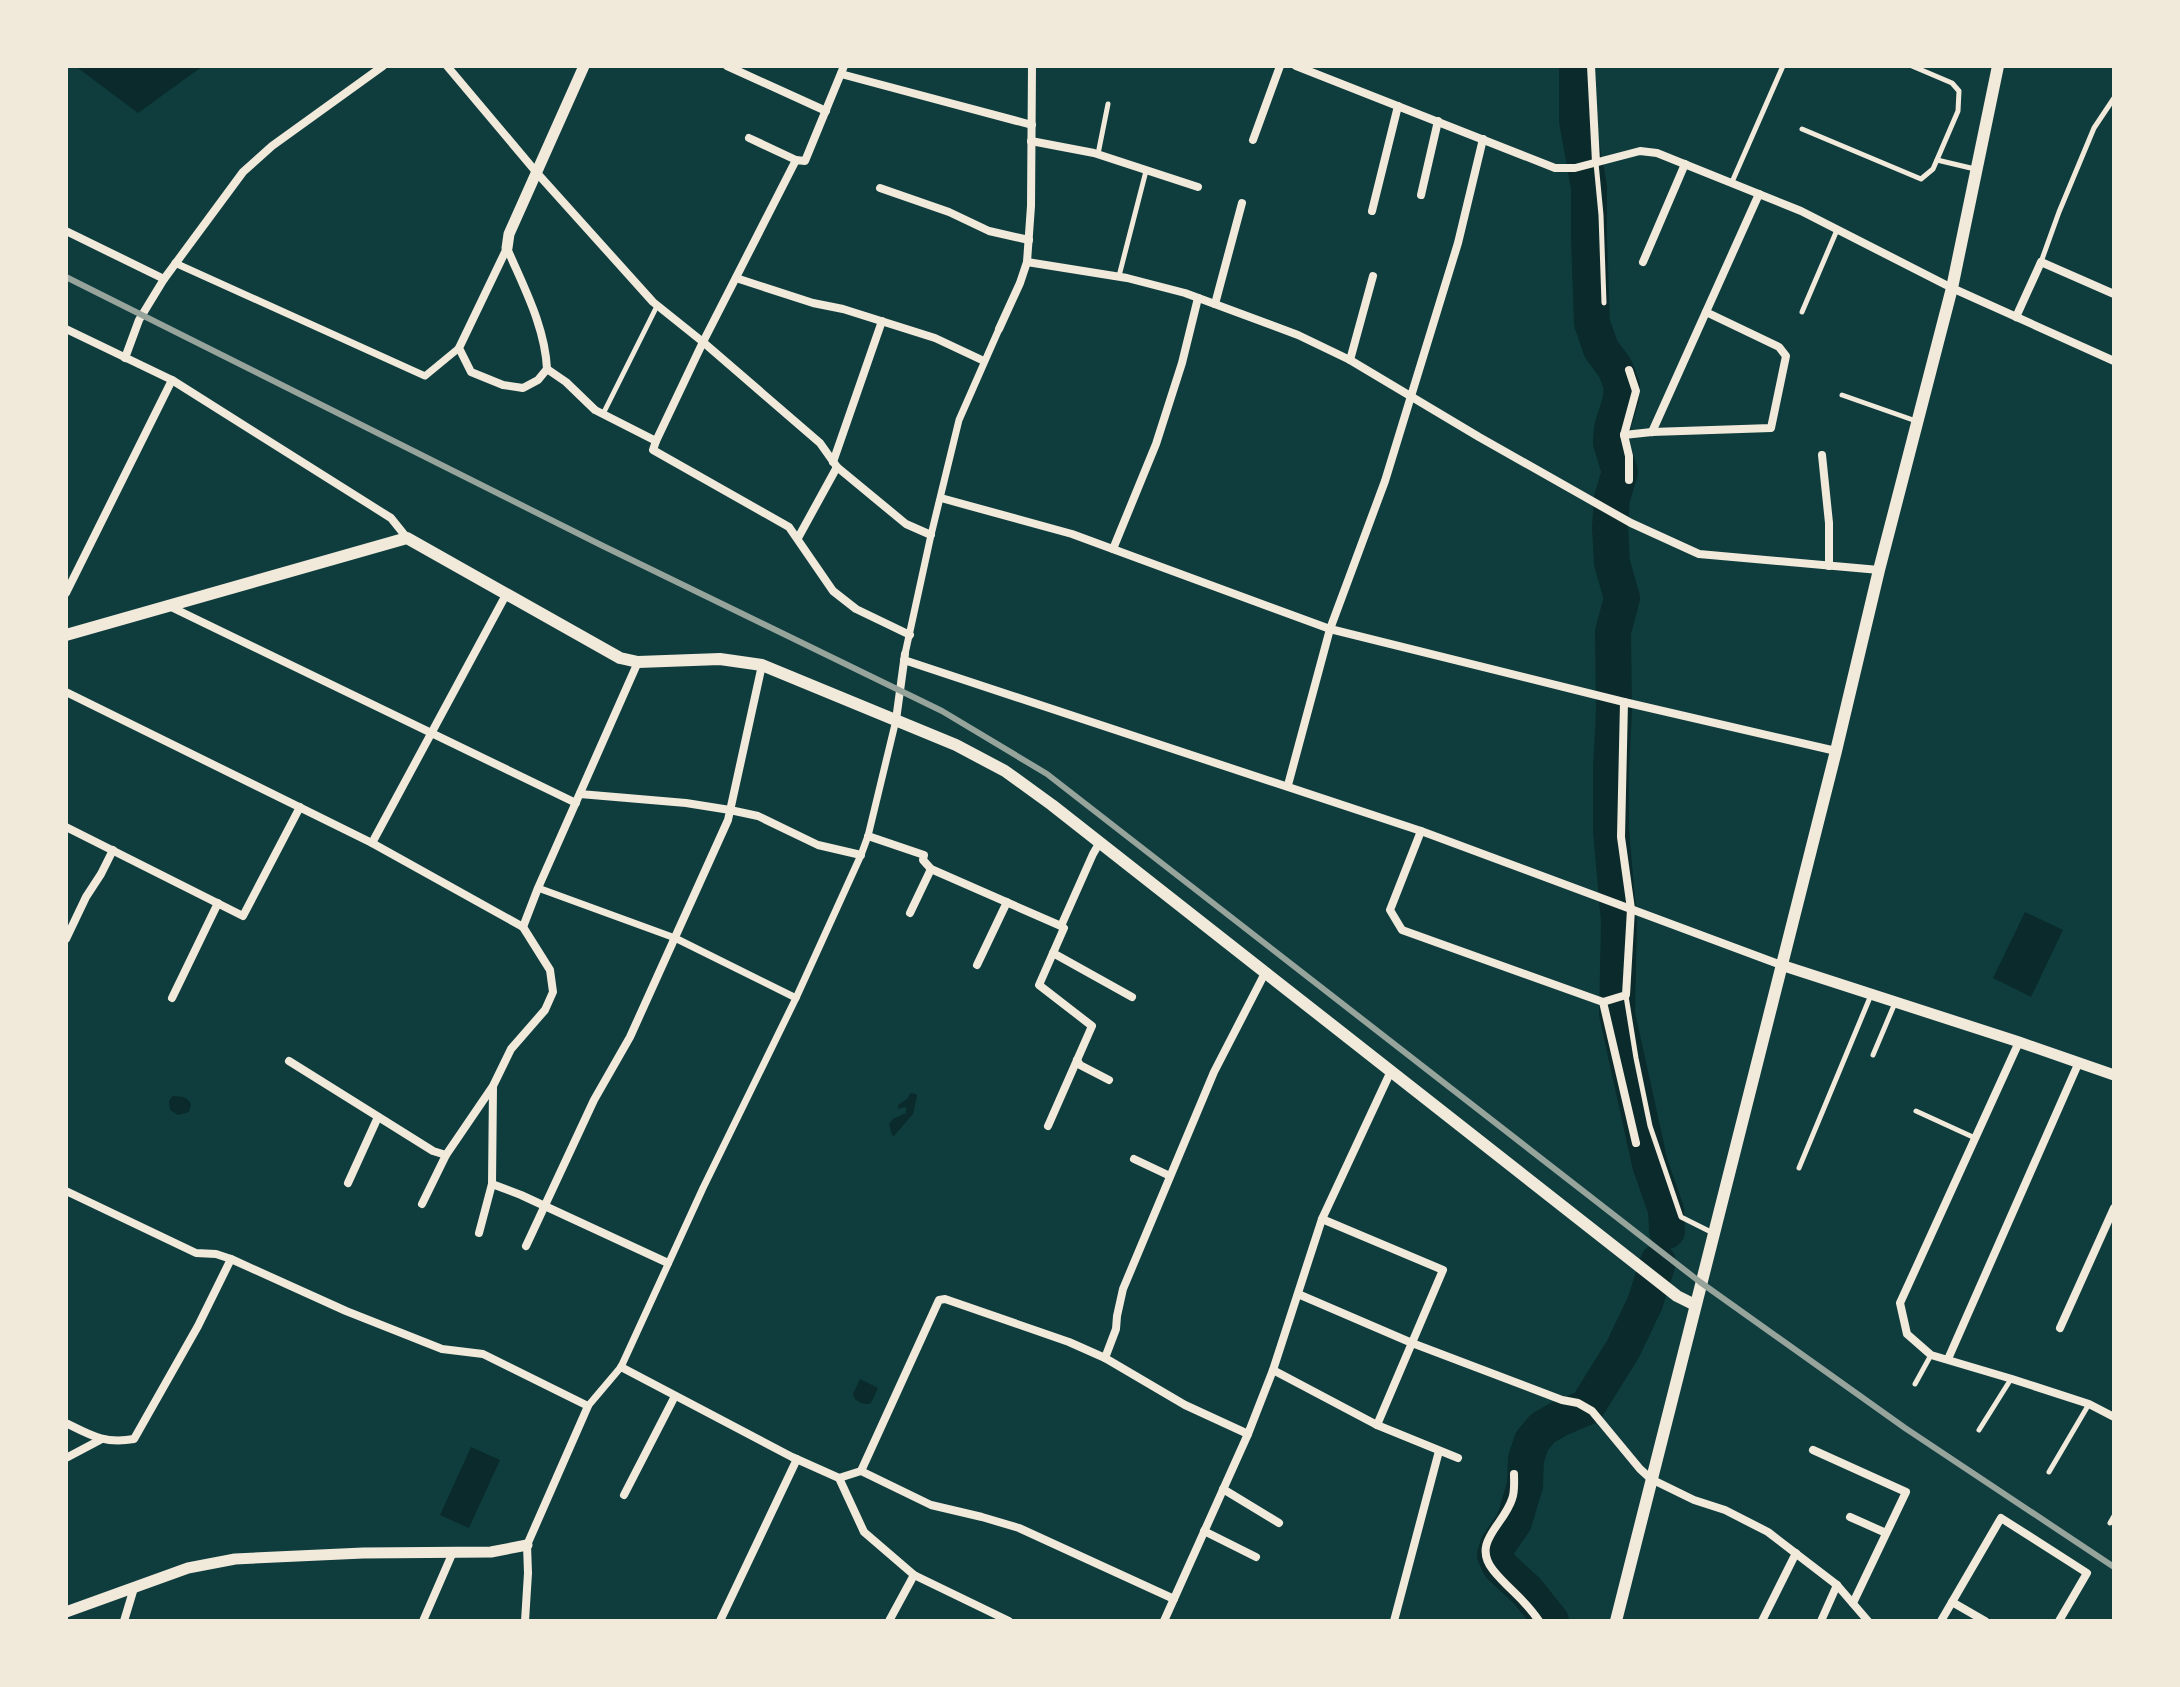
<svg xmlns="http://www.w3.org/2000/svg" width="2180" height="1687" font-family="Literata,serif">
	<rect width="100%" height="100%" fill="#0f3d3e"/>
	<g fill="#0a2a2b">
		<polygon points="75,66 203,66 138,113"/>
		<polygon points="2025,912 2063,930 2031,997 1993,978"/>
		<polygon points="910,1093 916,1094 917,1096 913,1114 894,1136 892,1135 889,1124 893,1119 906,1113 906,1107 898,1109 898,1105 908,1098"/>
		<path d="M173 1096C182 1097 187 1096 191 1104L189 1112 178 1115 170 1110 169 1101Z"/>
		<path d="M860 1379 878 1388 871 1403C865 1406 858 1402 854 1398L853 1394Z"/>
		<polygon points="471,1447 500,1460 469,1528 440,1515"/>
	</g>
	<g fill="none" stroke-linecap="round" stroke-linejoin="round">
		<g stroke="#0a2a2b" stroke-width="36">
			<polyline points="1577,66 1577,121 1589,187 1589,238 1592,323 1601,349 1615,368 1622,386 1621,399 1612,428 1611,443 1620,472 1612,498 1610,527 1612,563 1622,598 1613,632 1614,711 1611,769 1611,830 1619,922 1617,1014 1650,1164 1666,1210 1667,1231"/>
			<polyline points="1551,1621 1527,1591 1500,1566 1495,1555 1498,1545 1514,1522 1525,1485 1526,1459 1532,1441 1543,1428 1559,1419 1587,1407 1623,1349 1645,1303 1658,1262"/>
		</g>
		<g stroke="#f1e9da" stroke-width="5">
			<polyline points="1802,129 1921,179 1933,169 1958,111 1959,91 1952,83 1912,66"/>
			<polyline points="1098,154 1108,104"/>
			<polyline points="1937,160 1975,169"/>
			<polyline points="1596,163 1601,215 1604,303"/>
			<polyline points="1732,182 1783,66"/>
			<polyline points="2041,262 2059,212 2094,128 2114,98"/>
			<polyline points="1119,276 1146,171"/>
			<polyline points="1802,312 1837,230"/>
			<polyline points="1842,395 1916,421"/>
			<polyline points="603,414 657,306"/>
			<polyline points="1626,996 1636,1058 1650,1126 1681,1217 1713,1233"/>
			<polyline points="1873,1055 1895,1003"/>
			<polyline points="1916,1111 1975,1138"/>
			<polyline points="1799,1168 1871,995"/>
			<polyline points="1915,1384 1931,1355"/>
			<polyline points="1979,1430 2011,1379"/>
			<polyline points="2049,1472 2089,1404"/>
			<polyline points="2110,1523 2114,1516"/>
		</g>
		<g stroke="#f1e9da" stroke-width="7">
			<polyline points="175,263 425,376 459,348"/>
			<polyline points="905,654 931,535 959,420 999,329"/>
			<polyline points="538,888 675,938 796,998"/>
			<polyline points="588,1406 621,1367 703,1188 796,998 861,855 868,836 896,720"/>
		</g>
		<g stroke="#f1e9da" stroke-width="8">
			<polyline points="447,66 537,173 653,302 703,342 820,443 837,467 906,524 931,535"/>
			<polyline points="727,66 826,111"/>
			<polyline points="1296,66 1555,168 1575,168 1640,151 1657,153 1801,211 1952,288 2114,361"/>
			<polyline points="1591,66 1596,162"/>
			<polyline points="841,74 1032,125"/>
			<polyline points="749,138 796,160"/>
			<polyline points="1253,140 1280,66"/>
			<polyline points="1031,141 1094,153 1198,187"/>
			<polyline points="880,188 949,212 989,231 1029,240"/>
			<polyline points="1421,195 1438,121"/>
			<polyline points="1372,211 1398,106"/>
			<polyline points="66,231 164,279"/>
			<path d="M507 248C523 286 545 326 547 369L538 380 523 388 503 385 471 372 459 348Z"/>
			<polyline points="1027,262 1127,278 1185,293 1298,335 1350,360 1479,437 1631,523 1699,554 1879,570"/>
			<polyline points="1643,262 1685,164"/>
			<polyline points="736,278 813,303 843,309 935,338 984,361"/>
			<polyline points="1215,304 1242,203"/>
			<polyline points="2016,317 2041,262 2114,294"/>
			<polyline points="66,329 172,380 391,518 407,538"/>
			<polyline points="999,329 1020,283 1027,262 1031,206 1032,66"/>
			<polyline points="125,358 139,320 164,279 243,172 272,146 383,66"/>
			<polyline points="1350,360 1373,276"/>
			<polyline points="547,369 566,382 595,410 656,441 653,450 789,527 833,591 856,609 910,635"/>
			<polyline points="1629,370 1636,391 1624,435 1629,456 1629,480"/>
			<polyline points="1652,432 1759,194"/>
			<polyline points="1624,435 1652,432 1771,428 1786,356 1779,347 1706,312"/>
			<polyline points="656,441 703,342 796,160 805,161 844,66"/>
			<polyline points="1822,455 1829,523 1829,566"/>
			<polyline points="833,462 882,321"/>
			<polyline points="941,498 1072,534 1330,629 1624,702 1836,751"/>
			<polyline points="798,538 837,467"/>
			<polyline points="1113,549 1156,444 1182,363 1198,298"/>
			<polyline points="66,593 172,380"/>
			<polyline points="169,606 576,803"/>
			<polyline points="904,660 1421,831 1781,965"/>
			<polyline points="66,692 372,843 523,927 550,970 553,992 545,1010 511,1049 493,1086 446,1155 422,1204"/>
			<polyline points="896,720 905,654"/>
			<polyline points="1288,785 1330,629 1385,481 1458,243 1483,139"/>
			<polyline points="580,794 686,803 730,810 758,816 818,845 861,855"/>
			<polyline points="66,827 243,916 300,807"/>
			<polyline points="1421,831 1390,910 1402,930 1603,1002 1636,1143"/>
			<polyline points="868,836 924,855 923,860 931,869 1061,926 1093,854 1100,842"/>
			<polyline points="372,843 507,593"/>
			<polyline points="910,913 931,869"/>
			<polyline points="523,927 538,888 638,662"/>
			<polyline points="66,939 86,897 101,874 113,850"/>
			<polyline points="1053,953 1132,997"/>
			<polyline points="977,965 1007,902"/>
			<polyline points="172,998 218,903"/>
			<polyline points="1603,1002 1626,995 1631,909 1621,837 1624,702"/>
			<polyline points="2019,1042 1900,1303 1907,1334 1931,1355 2012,1379 2089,1404 2114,1417"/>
			<polyline points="1077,1060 1080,1065 1109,1080"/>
			<polyline points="289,1061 433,1151 446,1155"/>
			<polyline points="1048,1126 1092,1026 1039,985 1064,928 1061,926"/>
			<polyline points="1134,1159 1170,1176"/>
			<polyline points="348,1183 378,1117"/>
			<polyline points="492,1184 521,1195 668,1263"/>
			<polyline points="66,1191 196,1253 216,1254 231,1259 346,1311 442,1349 483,1354 588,1406 527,1545 528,1573 525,1621"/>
			<polyline points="1322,1219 1443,1270 1377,1425"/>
			<polyline points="479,1233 492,1184 493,1087"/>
			<polyline points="526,1246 594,1100 630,1037 728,820 762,665"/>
			<polyline points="1298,1294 1412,1343 1562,1400 1578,1403 1592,1411 1640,1469 1651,1479 1694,1500 1725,1510 1768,1532 1837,1585 1868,1621"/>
			<polyline points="2060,1328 2114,1208"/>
			<polyline points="1105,1358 1185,1405 1248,1434"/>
			<polyline points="1948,1359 2079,1062"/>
			<polyline points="621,1367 792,1457 839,1478 864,1532 914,1575 1009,1621"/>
			<polyline points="1273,1370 1377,1425 1458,1458"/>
			<path d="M66 1423C92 1436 105 1444 134 1439L198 1326 231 1259"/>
			<polyline points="1813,1450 1906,1492 1853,1603"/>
			<polyline points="66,1458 100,1440"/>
			<polyline points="861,1471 931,1505 982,1517 1019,1528 1174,1599"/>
			<path d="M1514 1474C1514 1482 1515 1492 1512 1499 1504 1525 1471 1542 1493 1570 1508 1589 1525 1599 1539 1621"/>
			<polyline points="839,1478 861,1471 939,1300 945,1299 1069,1342 1105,1358 1116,1329 1117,1316 1123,1289 1214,1072 1265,973"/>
			<polyline points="1223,1489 1279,1523"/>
			<polyline points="624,1495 675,1396"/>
			<polyline points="1850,1517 1886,1533"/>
			<polyline points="1204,1531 1256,1557"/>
			<polyline points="1952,1602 1985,1621"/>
			<polyline points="124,1621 134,1588"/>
			<polyline points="423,1621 453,1552"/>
			<polyline points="720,1621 797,1459"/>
			<polyline points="889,1621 914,1575"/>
			<polyline points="1164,1621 1248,1434 1273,1370 1322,1219 1391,1071"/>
			<polyline points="1394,1621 1439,1451"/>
			<polyline points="1762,1621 1796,1553"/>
			<polyline points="1821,1621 1837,1585"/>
			<polyline points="1941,1621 2001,1518 2087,1573 2059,1621"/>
		</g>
		<g stroke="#f1e9da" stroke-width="11">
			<polyline points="507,248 509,234 584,66"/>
			<polyline points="1781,965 2019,1042 2114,1075"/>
			<polyline points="66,1612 188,1568 235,1559 363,1553 491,1552 527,1545"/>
		</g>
		<g stroke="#f1e9da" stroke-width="12">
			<polyline points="66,635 407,538 620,658 638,662 720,659 762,665 956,745 1005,771 1052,805 1677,1296 1695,1305"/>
			<polyline points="1616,1621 1836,751 1879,570 1952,288 1998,66"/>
		</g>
		<polyline stroke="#97a49c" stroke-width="6" points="66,277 603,546 942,711 1047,774 1700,1282 1905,1428 2114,1567"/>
	</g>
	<rect width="2180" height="1687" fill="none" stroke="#f1e9da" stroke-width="136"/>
</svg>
